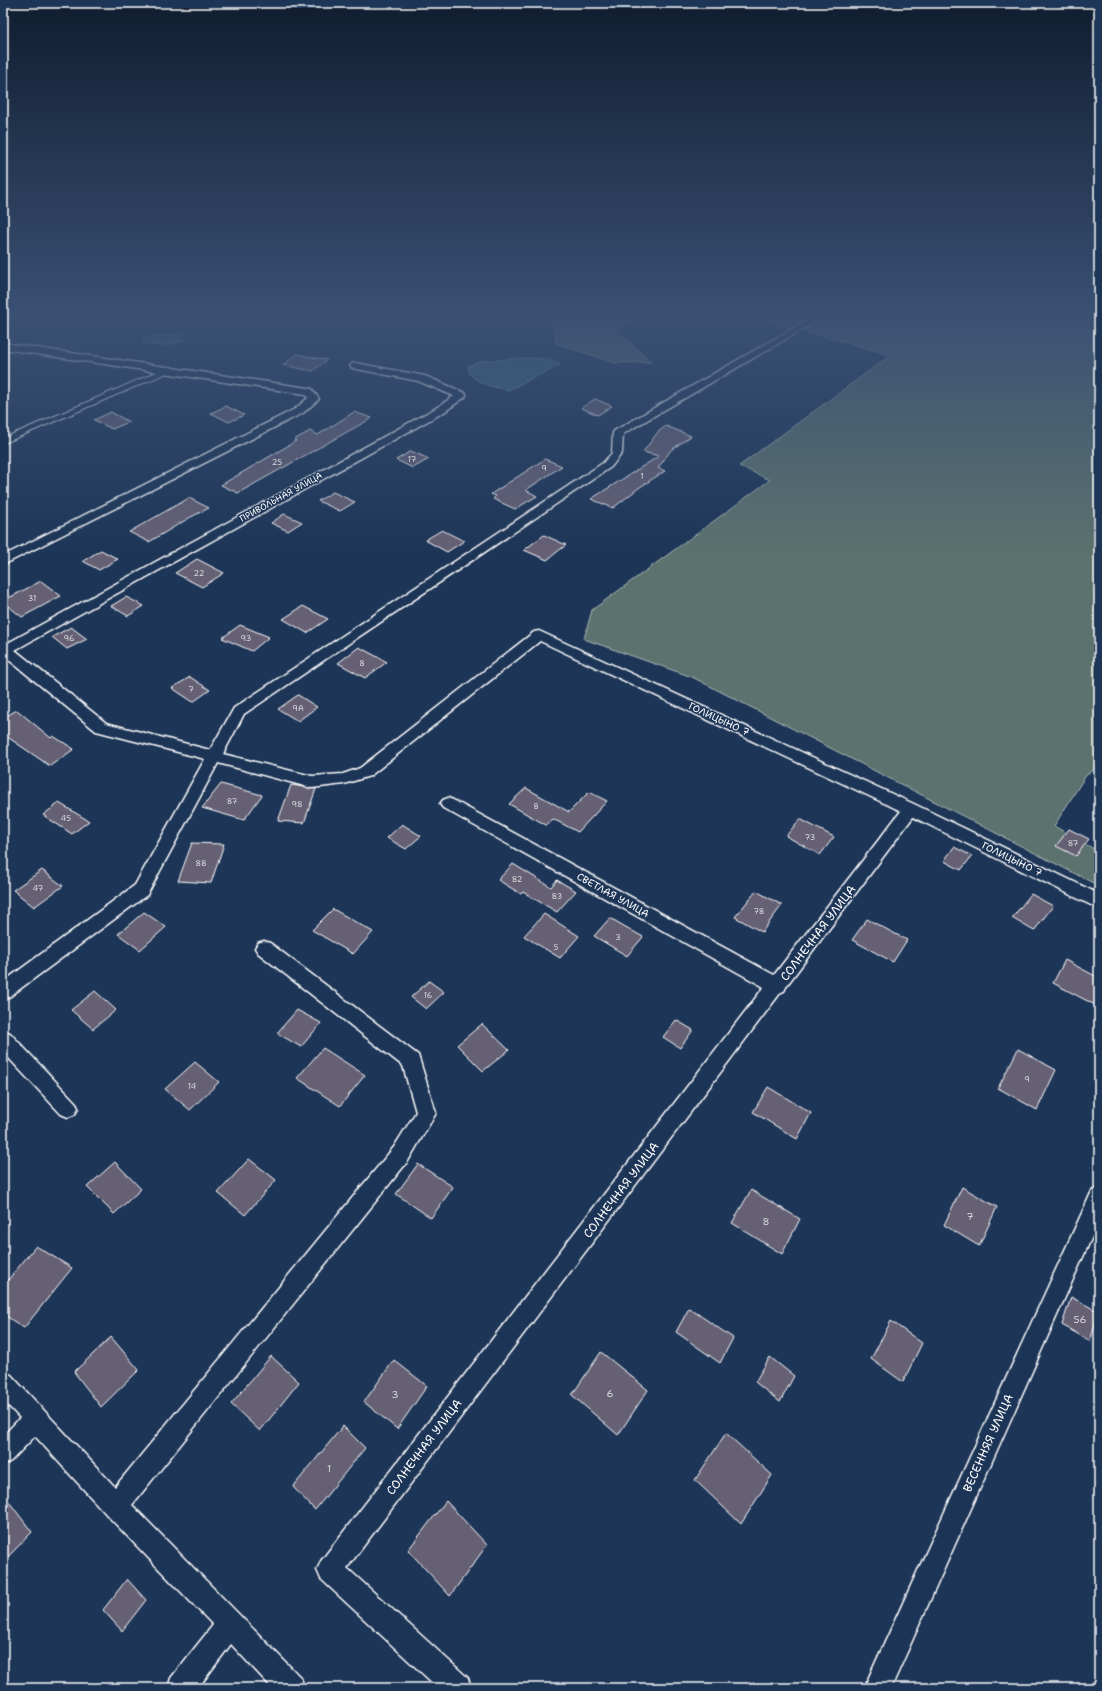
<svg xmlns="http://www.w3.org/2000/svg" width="1102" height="1691" font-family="'Shantell Sans',sans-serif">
	<rect width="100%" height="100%" fill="#1d3557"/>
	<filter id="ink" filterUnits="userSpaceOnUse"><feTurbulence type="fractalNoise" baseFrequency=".025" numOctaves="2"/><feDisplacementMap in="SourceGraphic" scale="8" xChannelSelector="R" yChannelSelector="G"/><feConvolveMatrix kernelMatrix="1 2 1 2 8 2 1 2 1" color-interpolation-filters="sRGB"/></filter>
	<g filter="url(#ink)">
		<g fill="#5b726e" stroke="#adb8b6">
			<polygon points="553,318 634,318 615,329 651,362 615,363 556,343"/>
			<polygon points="758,318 1099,318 1099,766 1086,775 1054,826 1099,852 1099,886 692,677 584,639 592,610 770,480 739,466 891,355"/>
		</g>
		<g fill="#3d6982" stroke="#8ba5b4">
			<path d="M181 335 185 339C175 346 155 347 143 343L144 339 155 336Z"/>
			<path d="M522 358 549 359 561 363 558 366 508 390C495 387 468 383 468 366L482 361Z"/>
		</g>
		<g fill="#666175" stroke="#fff">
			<polygon points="297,354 327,360 313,371 283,365"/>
			<polygon points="595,399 612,406 598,415 581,408"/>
			<polygon points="226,406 244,415 229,422 211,413"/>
			<polygon points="111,412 129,422 112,429 94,420"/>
			<polygon points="354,412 372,418 238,493 221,485 296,441 294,440 310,431 318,435"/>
			<polygon points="666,426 691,436 671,450 658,468 665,471 640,487 613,508 591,499 659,456 643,452 658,432"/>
			<polygon points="411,451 429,459 413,468 396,460"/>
			<polygon points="545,459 562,466 526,490 537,496 515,509 493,499 496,496 491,494"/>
			<polygon points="333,492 355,502 340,511 318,501"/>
			<polygon points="189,498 209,508 189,518 149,542 129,532"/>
			<polygon points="284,514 302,522 288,531 271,523"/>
			<polygon points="442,530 464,541 447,552 425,540"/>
			<polygon points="544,535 566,545 547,560 524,550"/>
			<polygon points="101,550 118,559 99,570 83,561"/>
			<polygon points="197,559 224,573 202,587 175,573"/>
			<polygon points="41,581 61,596 22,617 3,602 3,601"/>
			<polygon points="126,597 144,606 128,616 111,606"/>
			<polygon points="303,606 328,619 307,633 283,619"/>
			<polygon points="240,625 269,637 252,651 222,638"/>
			<polygon points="71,627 87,639 67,649 52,637"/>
			<polygon points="359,647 387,662 365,678 338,663"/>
			<polygon points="190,677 210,690 193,702 172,688"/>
			<polygon points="298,695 317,707 298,721 278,709"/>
			<polygon points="17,710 51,738 53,736 74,749 50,766 3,734 3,718"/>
			<polygon points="221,784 262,795 244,820 202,808"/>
			<polygon points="291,785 316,789 304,823 278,821"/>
			<polygon points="526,788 569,812 589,792 607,801 578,832 553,819 546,825 509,804"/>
			<polygon points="59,803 89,821 72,834 43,815"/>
			<polygon points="800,819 834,837 820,855 786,836"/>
			<polygon points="402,824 421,836 406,849 387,838"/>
			<polygon points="1069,829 1089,839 1076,856 1056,846"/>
			<polygon points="192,843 224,844 211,883 178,881"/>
			<polygon points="954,847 972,856 961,870 944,861"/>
			<polygon points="513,864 551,887 557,880 576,891 557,912 523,892 521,894 498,880"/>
			<polygon points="42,870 63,886 34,907 13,890"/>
			<polygon points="756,891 782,905 762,932 735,917"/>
			<polygon points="1031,894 1053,906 1034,931 1012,918"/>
			<polygon points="333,909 373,932 353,954 312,930"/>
			<polygon points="144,912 166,927 140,950 118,934"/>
			<polygon points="544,914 579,936 560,958 524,936"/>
			<polygon points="610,918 643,937 627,956 594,936"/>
			<polygon points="867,919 907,940 893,962 852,940"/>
			<polygon points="1065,960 1099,978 1099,1007 1053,983"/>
			<polygon points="429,981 444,992 426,1009 411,997"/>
			<polygon points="95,991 116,1010 93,1029 71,1010"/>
			<polygon points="297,1010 321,1023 301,1047 277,1033"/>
			<polygon points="676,1020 693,1030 680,1048 663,1037"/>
			<polygon points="482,1024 509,1050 483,1071 457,1045"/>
			<polygon points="323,1048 365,1075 340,1106 297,1078"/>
			<polygon points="1018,1049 1056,1070 1037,1110 998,1088"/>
			<polygon points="195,1062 219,1082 190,1110 165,1089"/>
			<polygon points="768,1087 811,1113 797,1139 753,1112"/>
			<polygon points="249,1159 276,1180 245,1215 218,1193"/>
			<polygon points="115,1162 141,1189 114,1214 87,1187"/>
			<polygon points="418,1164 453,1187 431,1218 396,1194"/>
			<polygon points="962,1187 997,1207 979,1246 944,1225"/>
			<polygon points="751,1190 800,1219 782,1254 732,1223"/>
			<polygon points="36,1246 72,1268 24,1328 3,1314 3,1286"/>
			<polygon points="1071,1297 1099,1312 1090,1341 1062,1325"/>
			<polygon points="689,1308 733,1338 720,1363 676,1332"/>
			<polygon points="891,1321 922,1343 903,1382 871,1359"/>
			<polygon points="111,1337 139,1370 101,1407 74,1372"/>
			<polygon points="601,1352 648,1390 618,1435 572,1395"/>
			<polygon points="271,1356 299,1382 260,1431 231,1404"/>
			<polygon points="770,1357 794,1376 780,1402 755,1382"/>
			<polygon points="394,1360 427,1386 397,1429 364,1402"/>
			<polygon points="343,1426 365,1448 315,1510 293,1487"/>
			<polygon points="726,1433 772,1475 741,1524 695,1480"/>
			<polygon points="3,1494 32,1532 3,1562"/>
			<polygon points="446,1501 487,1545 450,1596 408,1550"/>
			<polygon points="127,1579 146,1600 122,1631 103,1610"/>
		</g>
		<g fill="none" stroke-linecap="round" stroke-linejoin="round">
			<g stroke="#fff" stroke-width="7">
				<polyline id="service" points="3,441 170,369"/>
			</g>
			<g stroke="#fff" stroke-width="3">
				<g id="minor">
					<polygon points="811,318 822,318 623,434 622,453 611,467 244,714 223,754 312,776 343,774 360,768 534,632 539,631 916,805 1099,894 1099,909 913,817 787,985 784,991 781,992 347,1568 468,1678 471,1688 438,1688 321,1579 317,1570 321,1561 764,987 443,808 440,804 443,800 448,798 453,800 774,975 901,811 540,641 370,776 344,784 312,788 218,763 147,895 9,997 3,1000 3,982 135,885 205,759 96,731 3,655 3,643 6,644 436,408 454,396 418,381 352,368 350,366 352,364 355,363 425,376 465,393 466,395 465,397 444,412 15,650 106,723 210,750 234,708 603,463 612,453 613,433 614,431"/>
					<polygon points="3,343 308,388 312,389 319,399 303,413 3,565 3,556 295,409 308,398 305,394 3,349"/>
					<polygon points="264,941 270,943 418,1055 436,1113 408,1161 132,1505 301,1678 304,1688 272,1688 231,1644 198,1688 168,1688 171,1678 213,1625 107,1515 35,1436 11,1461 3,1465 3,1436 20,1418 3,1400 3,1371 11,1375 115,1487 394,1147 416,1112 403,1066 258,953 255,948 258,943"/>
					<polygon points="3,1031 10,1033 75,1102 78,1108 75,1114 68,1117 61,1114 3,1052"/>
					<polygon points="1099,1188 1099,1221 891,1688 864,1688 1092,1191"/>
				</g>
			</g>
			<use href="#service" stroke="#1d3557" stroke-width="5"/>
			<use href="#minor" fill="#1d3557" fill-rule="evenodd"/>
		</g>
	</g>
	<linearGradient id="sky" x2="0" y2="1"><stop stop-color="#101d30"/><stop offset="0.57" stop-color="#3a5174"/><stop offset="1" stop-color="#3a5174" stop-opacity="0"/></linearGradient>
	<rect width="1102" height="555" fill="url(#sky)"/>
	<g text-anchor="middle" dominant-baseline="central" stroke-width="3" stroke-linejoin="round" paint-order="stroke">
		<g font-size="8" fill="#d9d8dc">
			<text x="412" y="459">17</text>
			<text x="277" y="462">25</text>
			<text x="544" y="468">9</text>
			<text x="642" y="476">1</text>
			<text x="199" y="573">22</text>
			<text x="32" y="598">31</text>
			<text x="69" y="638">96</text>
			<text x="246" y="638">93</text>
			<text x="362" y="663">8</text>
			<text x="191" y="689">7</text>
			<text x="298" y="708">9А</text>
			<text x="232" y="801">87</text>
			<text x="297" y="804">98</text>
			<text x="536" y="806">8</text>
			<text x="66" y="818">45</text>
			<text x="810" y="837">73</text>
			<text x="1073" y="843">87</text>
			<text x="201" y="863">88</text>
			<text x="517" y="879">82</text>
			<text x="38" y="888">47</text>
			<text x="557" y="896">83</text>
			<text x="759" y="911">78</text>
			<text x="618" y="937">3</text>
			<text x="556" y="947">5</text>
			<text x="428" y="995">16</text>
			<text x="1027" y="1079">9</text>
			<text x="192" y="1086">14</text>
		</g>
		<g font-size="9" fill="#fff" stroke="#1d3557">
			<text transform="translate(281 497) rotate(-29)">ПРИВОЛЬНАЯ УЛИЦА</text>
		</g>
		<g font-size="10" fill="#fff" stroke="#1d3557">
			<text transform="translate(719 719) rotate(25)">ГОЛИЦЫНО 7</text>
			<text transform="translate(1012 859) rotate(26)">ГОЛИЦЫНО 7</text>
			<text transform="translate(613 895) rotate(29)">СВЕТЛАЯ УЛИЦА</text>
		</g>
		<g font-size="10" fill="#d9d8dc">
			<text x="970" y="1216">7</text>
			<text x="766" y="1221">8</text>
			<text x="1080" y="1319">56</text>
			<text x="610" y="1393">6</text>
			<text x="395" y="1394">3</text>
			<text x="329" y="1468">1</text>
		</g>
		<g font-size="12" fill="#fff" stroke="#1d3557">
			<text transform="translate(818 933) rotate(-53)">СОЛНЕЧНАЯ УЛИЦА</text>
			<text transform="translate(621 1190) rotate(-53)">СОЛНЕЧНАЯ УЛИЦА</text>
			<text transform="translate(988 1443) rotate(-66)">ВЕСЕННЯЯ УЛИЦА</text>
			<text transform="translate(424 1447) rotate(-53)">СОЛНЕЧНАЯ УЛИЦА</text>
		</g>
	</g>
	<rect width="1102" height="1691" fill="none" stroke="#1d3557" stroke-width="16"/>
	<rect x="8" y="8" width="1086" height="1675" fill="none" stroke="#fff" stroke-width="1.5" filter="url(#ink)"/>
</svg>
